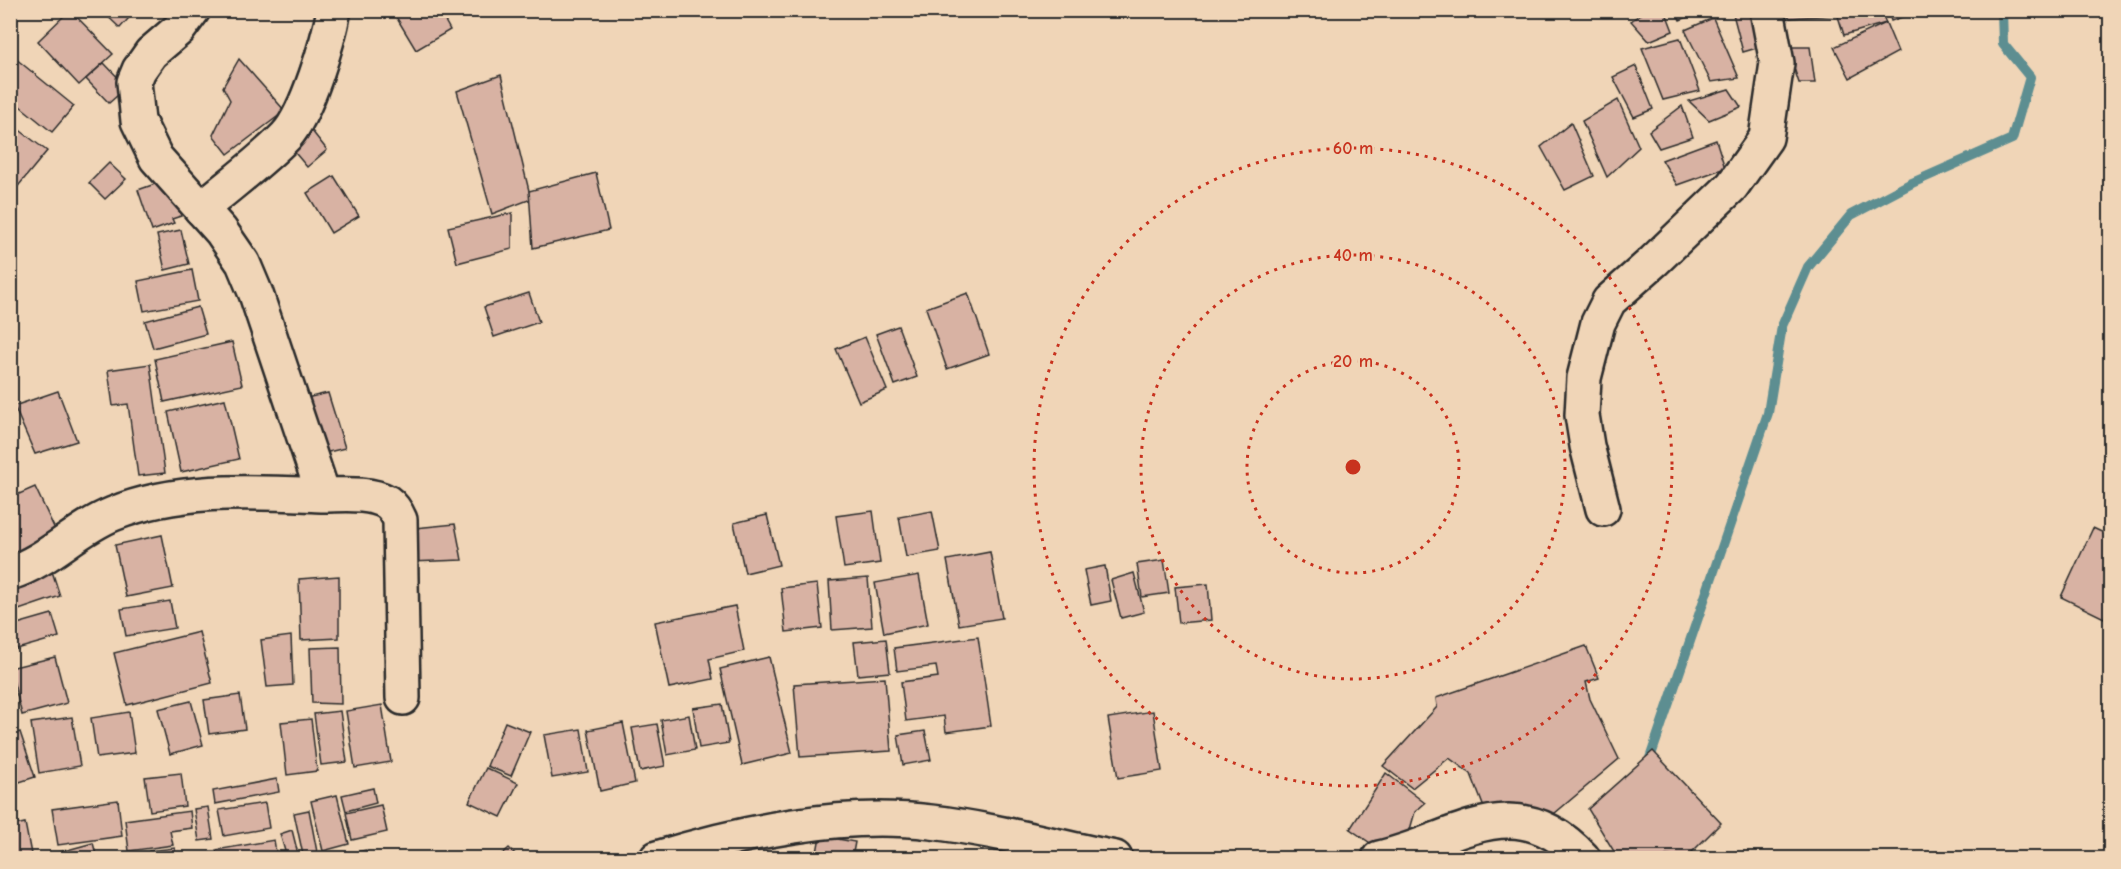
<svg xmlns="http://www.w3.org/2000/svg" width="2121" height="869" font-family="'Comic Neue',sans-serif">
	<rect width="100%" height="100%" fill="#f0d5b7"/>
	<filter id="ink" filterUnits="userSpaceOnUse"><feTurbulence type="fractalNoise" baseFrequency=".0167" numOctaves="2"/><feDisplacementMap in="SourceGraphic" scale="12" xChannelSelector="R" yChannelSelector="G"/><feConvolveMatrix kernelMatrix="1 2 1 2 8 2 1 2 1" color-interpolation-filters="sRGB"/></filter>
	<g filter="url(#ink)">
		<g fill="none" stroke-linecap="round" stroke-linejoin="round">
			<polyline stroke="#5d8e91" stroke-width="10" points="1648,764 1768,413 1782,326 1808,267 1851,215 1912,183 2012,139 2030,77 2003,44 2002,10"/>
		</g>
		<g fill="#d8b2a3" stroke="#2b2b2b" stroke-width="1.5">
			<polygon points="70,10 113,54 79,85 38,41"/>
			<polygon points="101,10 136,10 120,28"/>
			<polygon points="392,10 439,10 450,30 416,50"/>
			<polygon points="1647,10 1665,10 1673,31 1649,41 1631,21"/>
			<polygon points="1676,10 1707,10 1680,20"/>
			<polygon points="1732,10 1758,10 1767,45 1743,52"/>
			<polygon points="1784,10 1830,10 1833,15 1790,18"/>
			<polygon points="1836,10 1880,10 1886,23 1844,35"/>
			<polygon points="1888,10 1922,10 1891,21"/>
			<polygon points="1713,18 1739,78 1711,82 1685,30"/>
			<polygon points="1886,23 1898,52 1850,78 1834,47"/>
			<polygon points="1680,38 1700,91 1663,100 1642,48"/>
			<polygon points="1787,47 1810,47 1815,83 1799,83"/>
			<polygon points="10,54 74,106 52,132 10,98"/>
			<polygon points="239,59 285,111 228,154 213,135 230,100 223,87"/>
			<polygon points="104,63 127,87 109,103 86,79"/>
			<polygon points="1636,66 1653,109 1634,117 1613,77"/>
			<polygon points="501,75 531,199 492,214 457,91"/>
			<polygon points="1729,89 1741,107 1709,120 1689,101"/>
			<polygon points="1618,100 1639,147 1607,177 1582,121"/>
			<polygon points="1682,106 1693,137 1659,148 1649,131"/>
			<polygon points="1571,123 1594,176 1565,190 1541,147"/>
			<polygon points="13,125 47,151 10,196 10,128"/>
			<polygon points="312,131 327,150 307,167 291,148"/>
			<polygon points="1716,140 1725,168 1677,185 1662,160"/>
			<polygon points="109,163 126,179 105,199 89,183"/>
			<polygon points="596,173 609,230 533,248 529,191"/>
			<polygon points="334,176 359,216 331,233 307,193"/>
			<polygon points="169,179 181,216 172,219 174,223 152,231 138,190"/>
			<polygon points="512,213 512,249 457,263 448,227"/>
			<polygon points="181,230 189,264 165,270 157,235"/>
			<polygon points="192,270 198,301 144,311 138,281"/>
			<polygon points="529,293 539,322 494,337 484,307"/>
			<polygon points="968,293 989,354 947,369 926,308"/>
			<polygon points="198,307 206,334 153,348 145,321"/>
			<polygon points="898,326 917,377 895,385 876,334"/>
			<polygon points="865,337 887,390 859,402 836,349"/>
			<polygon points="232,342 242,385 164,402 155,359"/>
			<polygon points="150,364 165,473 138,476 128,404 113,406 108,370"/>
			<polygon points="58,391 77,441 35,454 14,406"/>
			<polygon points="328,393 345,448 316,455 302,399"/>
			<polygon points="225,399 239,459 181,472 168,412"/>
			<polygon points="35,487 59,538 10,565 10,498"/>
			<polygon points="873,511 880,563 844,568 836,516"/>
			<polygon points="932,511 940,551 906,557 899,517"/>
			<polygon points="767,515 779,565 745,573 734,523"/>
			<polygon points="455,524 462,560 410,562 405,529"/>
			<polygon points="2093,528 2110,536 2110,607 2104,618 2061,597"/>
			<polygon points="162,535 173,588 126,597 115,545"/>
			<polygon points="990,552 1002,618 959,625 947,560"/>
			<polygon points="1164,560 1169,593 1142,597 1137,564"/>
			<polygon points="1105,566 1111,601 1091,605 1084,570"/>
			<polygon points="51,568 60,596 10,613 10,581"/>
			<polygon points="1134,573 1144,612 1121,618 1111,580"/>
			<polygon points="919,575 928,624 884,633 875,583"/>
			<polygon points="339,576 339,638 301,640 299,579"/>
			<polygon points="868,578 872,627 832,630 829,581"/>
			<polygon points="817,584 822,628 786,632 781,588"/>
			<polygon points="1208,584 1211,620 1179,623 1175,587"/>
			<polygon points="170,601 175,628 126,636 121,609"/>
			<polygon points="735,606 744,651 709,659 713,679 669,688 655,622"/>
			<polygon points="52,614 59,637 10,651 10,626"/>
			<polygon points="199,632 212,683 127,705 114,653"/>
			<polygon points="291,636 293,685 267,687 261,640"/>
			<polygon points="978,637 991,726 946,732 944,716 906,721 901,682 938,677 936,666 897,671 894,648"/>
			<polygon points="886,639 890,672 858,675 854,642"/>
			<polygon points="1586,646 1599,678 1586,682 1590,699 1619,759 1555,813 1486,813 1471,774 1449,758 1412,788 1383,766 1437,707 1436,698"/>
			<polygon points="340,647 341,704 312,703 310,648"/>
			<polygon points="55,657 67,703 22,715 10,668"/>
			<polygon points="769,657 792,753 742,765 720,669"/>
			<polygon points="885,678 891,751 800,757 794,684"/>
			<polygon points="240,695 245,729 209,734 204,700"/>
			<polygon points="191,701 203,745 170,754 158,709"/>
			<polygon points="722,704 729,743 699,748 693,708"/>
			<polygon points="382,705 391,762 355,768 346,711"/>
			<polygon points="340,711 347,762 321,765 314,714"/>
			<polygon points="1153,711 1162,771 1118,778 1108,718"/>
			<polygon points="129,712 135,753 97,758 91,718"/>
			<polygon points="689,715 695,750 667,755 661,720"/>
			<polygon points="72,717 80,766 39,773 31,723"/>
			<polygon points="311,719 317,771 287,775 281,722"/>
			<polygon points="505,722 530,732 511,776 487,766"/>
			<polygon points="623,723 635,783 600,791 588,730"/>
			<polygon points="657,724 665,766 640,771 632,728"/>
			<polygon points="581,729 588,772 552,778 544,735"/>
			<polygon points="925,731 931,760 903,765 898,735"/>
			<polygon points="20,732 35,777 10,785 10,735"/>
			<polygon points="1653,751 1721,823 1686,858 1666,856 1663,858 1618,858 1588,809"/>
			<polygon points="486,768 518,783 501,817 469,802"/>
			<polygon points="181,773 185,806 150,811 145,777"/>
			<polygon points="1386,773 1425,803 1415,812 1407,840 1379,849 1350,829"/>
			<polygon points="277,779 279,792 215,804 213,791"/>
			<polygon points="373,788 376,803 346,811 342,795"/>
			<polygon points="337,795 349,844 323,851 311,801"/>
			<polygon points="118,800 122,836 58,845 52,809"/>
			<polygon points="265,803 269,828 224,836 219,810"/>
			<polygon points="381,805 387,832 352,840 346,813"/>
			<polygon points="208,807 213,839 199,841 194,809"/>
			<polygon points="309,810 317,852 303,855 294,813"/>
			<polygon points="190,811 192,828 170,831 173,845 129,851 125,820"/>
			<polygon points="25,823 31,854 10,858 10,826"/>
			<polygon points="292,830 299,858 287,858 280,834"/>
			<polygon points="820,836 855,842 852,858 816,858"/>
			<polygon points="274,840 277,858 218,858 216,850"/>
			<polygon points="93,843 97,858 55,858 53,854"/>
			<polygon points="175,848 176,858 150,858 149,851"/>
			<polygon points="509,848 519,858 498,858"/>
			<polygon points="366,850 368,858 323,858"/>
		</g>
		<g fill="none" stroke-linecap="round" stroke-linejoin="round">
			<g stroke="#2b2b2b" stroke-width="38">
				<g id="minor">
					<polyline points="193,10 179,29 151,53 139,70 134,82 138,121 156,158 221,231 243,263 256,294 323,494"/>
					<path d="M201 209C229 185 261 162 286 136 307 113 328 42 334 10"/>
					<polyline points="1603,509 1587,446 1582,415 1584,378 1598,323 1609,301 1654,261 1732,186 1766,138 1777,63 1767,10"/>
					<path d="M10 573C48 561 76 529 113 514 180 487 253 492 324 495 343 495 369 492 387 502 394 507 397 513 400 520L403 698"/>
					<path d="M657 858C743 832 841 811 931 822 992 829 1054 846 1115 858"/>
					<path d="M1379 858C1455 841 1514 784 1583 858"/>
				</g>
			</g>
			<use href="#minor" stroke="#f0d5b7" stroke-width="33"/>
		</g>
	</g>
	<g fill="none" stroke="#c8321e" stroke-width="3" stroke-dasharray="3 6">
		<circle cx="1353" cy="467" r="106"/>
		<circle cx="1353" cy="467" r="212"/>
		<circle cx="1353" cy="467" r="319"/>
	</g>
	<circle cx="1353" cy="467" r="9" fill="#c8321e" stroke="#f0d5b7" stroke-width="3"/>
	<g font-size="18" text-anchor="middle" font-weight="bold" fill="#c8321e" stroke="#f0d5b7" stroke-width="4.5" stroke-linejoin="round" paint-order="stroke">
		<text x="1353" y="154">60 m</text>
		<text x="1353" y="261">40 m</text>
		<text x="1353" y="367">20 m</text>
	</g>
	<rect width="2121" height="869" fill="none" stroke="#f0d5b7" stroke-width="36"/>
	<rect x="18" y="18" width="2085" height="833" fill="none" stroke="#2b2b2b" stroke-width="2" filter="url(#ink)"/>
</svg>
